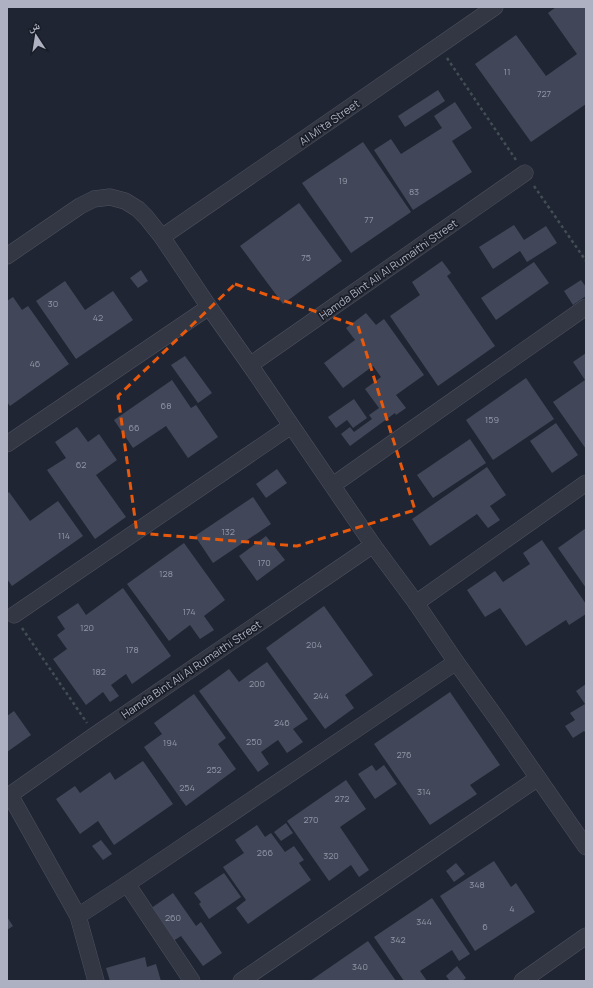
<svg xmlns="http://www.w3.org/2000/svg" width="593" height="988" font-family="Manrope,'Noto Naskh Arabic',sans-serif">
	<rect width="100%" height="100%" fill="#202533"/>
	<g fill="#414758">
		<polygon points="556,7 586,7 586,104 531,142 475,64 516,35 546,76 577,54 548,13"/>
		<polygon points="438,90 445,101 405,127 398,116"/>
		<polygon points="455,102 472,128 452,141 472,172 413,210 374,150 391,139 401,154 442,128 434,116"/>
		<polygon points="363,142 411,212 351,253 302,183"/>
		<polygon points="299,203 342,261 283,304 240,246"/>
		<polygon points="514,225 524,240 546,226 557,243 527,262 520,251 493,269 479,247"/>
		<polygon points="442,261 451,273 447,276 495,346 438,386 390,316 420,295 412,282"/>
		<polygon points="534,262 549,283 496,320 481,298"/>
		<polygon points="141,270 148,281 138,288 130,278"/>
		<polygon points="581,280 586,287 586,296 573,305 564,291"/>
		<polygon points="65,281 85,310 113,291 133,320 76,359 36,301"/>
		<polygon points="13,297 22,310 28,306 69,364 10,406 7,402 7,301"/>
		<polygon points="366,313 376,325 384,319 424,375 396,395 406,408 396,415 395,413 350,446 341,434 350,427 354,432 372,419 369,415 379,408 365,389 381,377 373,366 343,388 324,363 355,340 346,328"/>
		<polygon points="586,353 586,449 553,402 585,380 573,362"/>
		<polygon points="185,356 212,393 198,403 171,365"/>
		<polygon points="526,378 554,419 493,460 466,420"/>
		<polygon points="172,380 191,408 196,405 218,437 188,458 166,426 133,448 114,420"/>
		<polygon points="354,399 367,418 353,428 347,420 336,428 328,417"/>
		<polygon points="556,423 578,455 552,473 530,441"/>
		<polygon points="77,427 88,442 99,434 117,460 96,475 126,517 95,539 47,470 66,458 55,442"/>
		<polygon points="470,439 486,463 433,498 417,475"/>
		<polygon points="487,467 506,495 490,506 500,520 488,528 477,514 430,546 412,519"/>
		<polygon points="277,469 287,483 266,498 256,484"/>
		<polygon points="9,492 30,521 58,501 83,536 12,586 7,579 7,494"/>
		<polygon points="253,497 271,524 213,563 195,536"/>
		<polygon points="586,528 586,588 558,548"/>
		<polygon points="266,536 285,560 257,581 239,556"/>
		<polygon points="542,540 586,604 586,614 569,625 566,620 526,646 500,608 485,617 467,590 495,571 503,582 530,564 523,553"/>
		<polygon points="184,543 225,600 204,616 214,630 200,639 190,625 169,641 127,584"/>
		<polygon points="123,588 171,656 132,684 126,674 111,685 119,696 110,702 103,692 86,705 53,659 67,649 57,635 65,629 57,617 78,603 86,615"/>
		<polygon points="324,606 373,675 345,695 354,708 325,729 266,648"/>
		<polygon points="267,662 308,719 293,729 303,742 287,753 278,740 261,752 269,764 258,772 199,691 229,669 239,682"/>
		<polygon points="586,684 586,733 584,731 573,738 565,726 575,720 570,713 585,704 576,691"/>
		<polygon points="450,692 500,765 470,785 477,794 430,825 374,744"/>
		<polygon points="194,694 226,738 218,744 236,769 186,806 144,747 162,734 154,723"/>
		<polygon points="14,711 31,735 7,752 7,716"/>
		<polygon points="143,761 173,804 114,845 98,821 80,834 56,799 75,786 80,793 110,772 115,780"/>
		<polygon points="372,765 376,771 384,765 397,784 375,799 358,774"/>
		<polygon points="346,780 366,809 340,827 369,870 359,877 351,865 329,881 287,821"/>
		<polygon points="286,823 293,833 281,841 274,832"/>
		<polygon points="257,825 265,837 271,833 285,852 294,846 304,860 299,863 311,880 248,924 236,908 246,900 223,867 244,853 235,840"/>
		<polygon points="101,840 112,854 103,860 92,846"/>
		<polygon points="494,861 511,887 516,883 535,912 475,951 440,896"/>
		<polygon points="456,863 465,874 454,882 446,871"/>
		<polygon points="224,873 241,897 209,919 199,904 201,902 194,893"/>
		<polygon points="173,893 196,926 201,922 222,953 203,966 181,936 170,943 147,911"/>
		<polygon points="432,898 470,954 459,961 452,950 420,971 427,981 404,981 374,937"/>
		<polygon points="7,917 13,926 7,930"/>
		<polygon points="368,941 396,981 310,981"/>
		<polygon points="145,957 147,967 156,964 161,981 110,981 106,968"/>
		<polygon points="457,966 466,978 462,981 450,981 446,976"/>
	</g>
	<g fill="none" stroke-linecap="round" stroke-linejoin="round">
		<g stroke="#4e525f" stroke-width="17">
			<g id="minor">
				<polyline points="162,237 495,7"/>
				<polyline points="7,256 80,206 94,199 110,197 125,201 138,209 146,217 162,237 209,307 250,365 373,545 416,603 456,662 497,719 586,847"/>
				<polyline points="250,365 525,173"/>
				<polyline points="7,444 209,307"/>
				<polyline points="333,485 586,307"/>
				<polyline points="416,603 586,483"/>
				<polyline points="14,615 291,426"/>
				<polyline points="10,795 78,916 96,981"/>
				<polyline points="7,797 95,735 373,545"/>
				<polyline points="127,884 192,981"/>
				<polyline points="78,916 127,884 456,662"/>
				<polyline points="241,981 538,778"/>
				<polyline points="522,981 586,936"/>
			</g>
		</g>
		<g stroke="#414e54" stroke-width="2.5" stroke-dasharray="3 3" stroke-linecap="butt">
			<polyline points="447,58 516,160"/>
			<polyline points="534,186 586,261"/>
			<polyline points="22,628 87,723"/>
		</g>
		<use href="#minor" stroke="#333744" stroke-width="16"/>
	</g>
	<path fill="none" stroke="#e8590c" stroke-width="3" stroke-dasharray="8 5" stroke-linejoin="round" d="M235 284 358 326 415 510 297 546 137 533 118 396Z"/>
	<g text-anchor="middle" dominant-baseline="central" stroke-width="3.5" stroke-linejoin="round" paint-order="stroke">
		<g font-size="9" fill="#9296a7">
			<text x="507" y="71">11</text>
			<text x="544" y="93">727</text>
			<text x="343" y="180">19</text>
			<text x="414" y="191">83</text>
			<text x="369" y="219">77</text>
			<text x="306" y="257">75</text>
			<text x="53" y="303">30</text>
			<text x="98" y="317">42</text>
			<text x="35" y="363">46</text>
			<text x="166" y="405">68</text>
			<text x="492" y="419">159</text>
			<text x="134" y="427">66</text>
			<text x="81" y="464">62</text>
			<text x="228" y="531">132</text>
			<text x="64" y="535">114</text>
			<text x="264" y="562">170</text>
			<text x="166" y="573">128</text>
			<text x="189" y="611">174</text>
			<text x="87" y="627">120</text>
			<text x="314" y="644">204</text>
			<text x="132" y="649">178</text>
			<text x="99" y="671">182</text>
			<text x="257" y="683">200</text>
			<text x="321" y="695">244</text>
			<text x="282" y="722">246</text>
			<text x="254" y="741">250</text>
			<text x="170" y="742">194</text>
			<text x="404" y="754">276</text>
			<text x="214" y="769">252</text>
			<text x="187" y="787">254</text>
			<text x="424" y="791">314</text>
			<text x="342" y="798">272</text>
			<text x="311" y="819">270</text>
			<text x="265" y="852">266</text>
			<text x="331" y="855">320</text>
			<text x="477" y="884">348</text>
			<text x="512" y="908">4</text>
			<text x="173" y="917">260</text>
			<text x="424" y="921">344</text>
			<text x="485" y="926">6</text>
			<text x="398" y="939">342</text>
			<text x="360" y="966">340</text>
		</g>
		<g font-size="11" fill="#adb1c1" stroke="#191d28">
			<text transform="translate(329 122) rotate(-35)">Al Mi'ta Street</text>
			<text transform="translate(388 269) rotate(-35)">Hamda Bint Ali Al Rumaithi Street</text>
			<text transform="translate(191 669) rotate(-34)">Hamda Bint Ali Al Rumaithi Street</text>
		</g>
	</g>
	<rect width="593" height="988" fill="none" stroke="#adb1c1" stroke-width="16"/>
	<g transform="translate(36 36) rotate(348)" stroke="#191d28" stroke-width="3" paint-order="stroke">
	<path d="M0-3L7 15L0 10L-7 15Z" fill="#adb1c1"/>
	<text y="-6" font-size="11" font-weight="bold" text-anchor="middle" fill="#adb1c1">ش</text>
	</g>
</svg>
